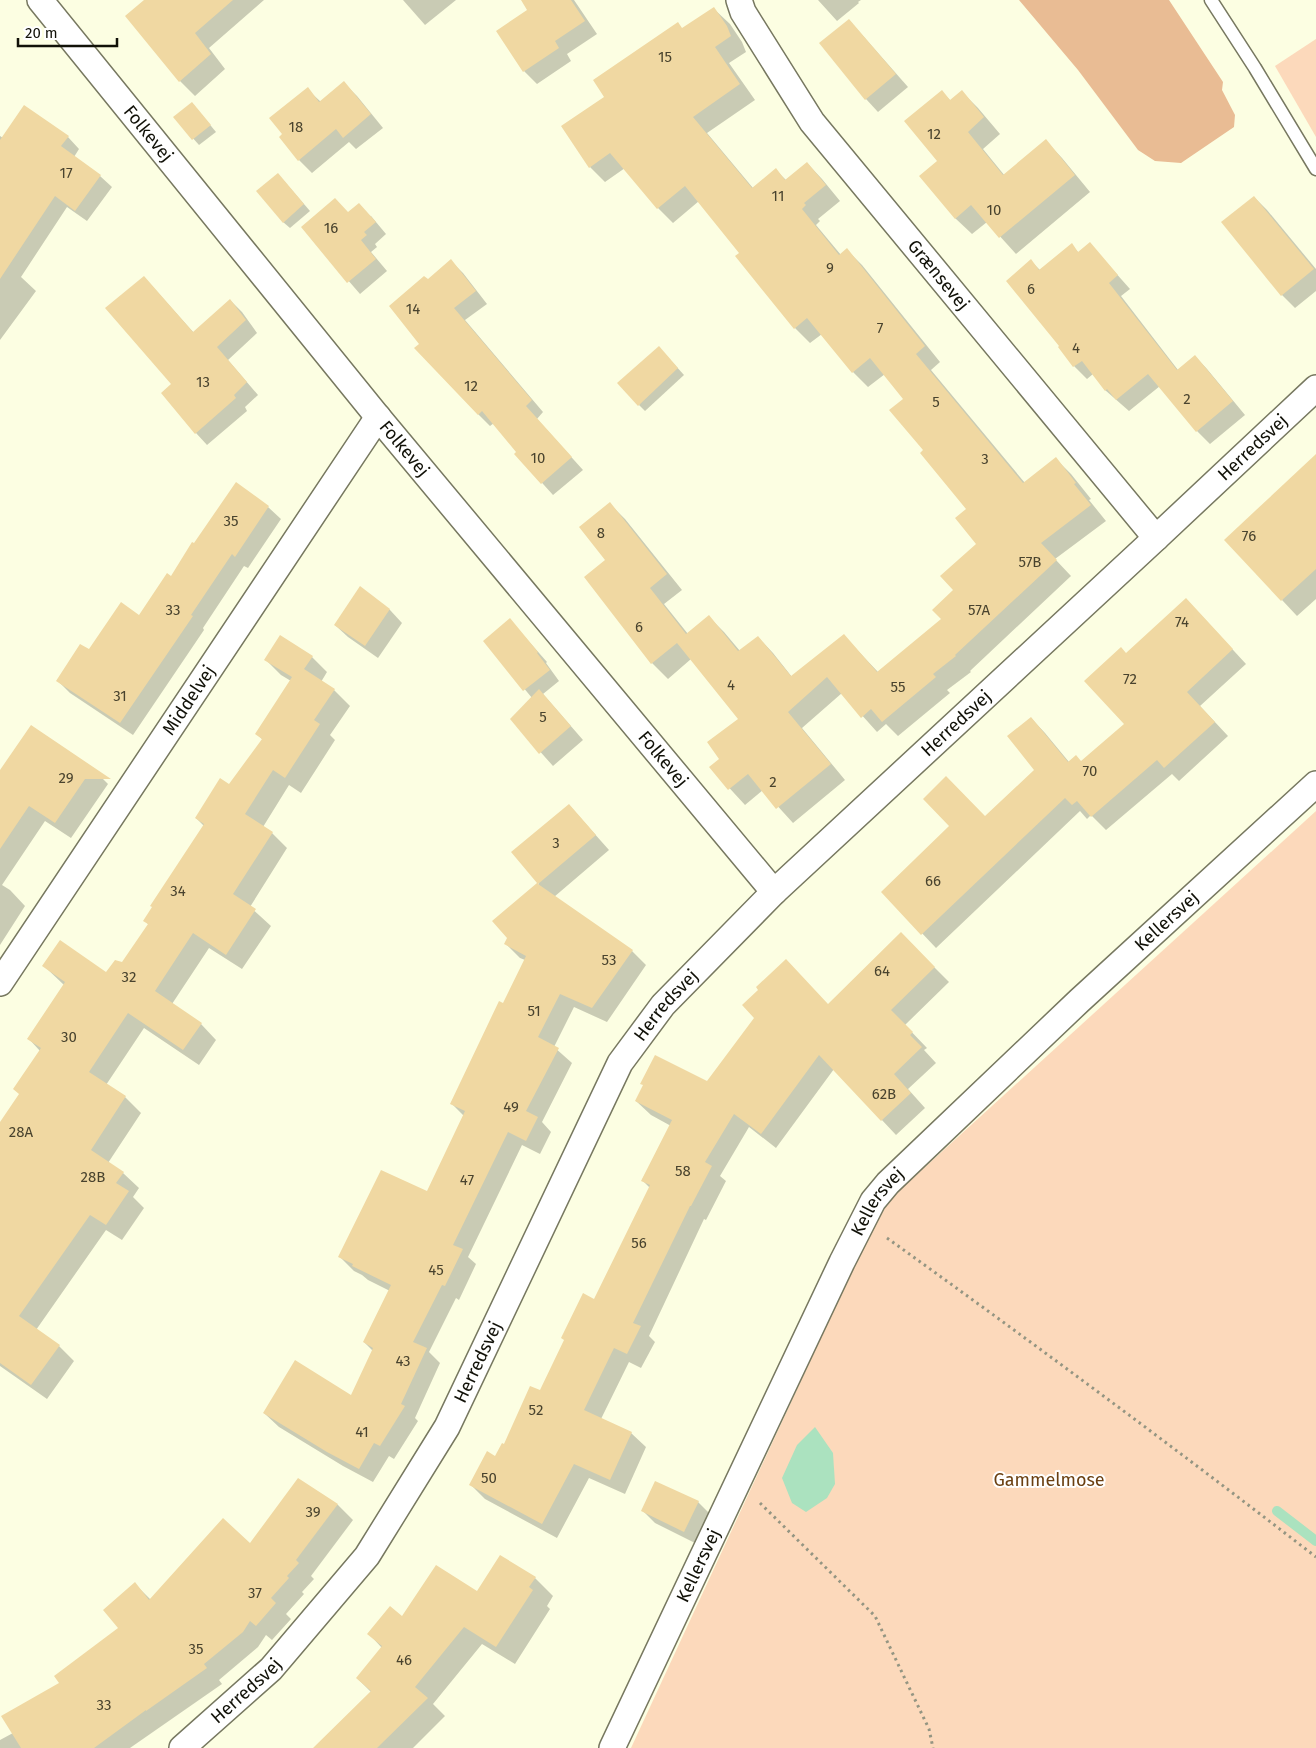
<svg xmlns="http://www.w3.org/2000/svg" width="1316" height="1748" font-family="'Fira Sans',sans-serif">
	<rect width="100%" height="100%" fill="#fcfee2"/>
	<g fill="#fcd9bb">
		<polygon points="1316,39 1316,137 1275,66"/>
		<polygon points="1316,811 1316,1748 631,1748 867,1238 891,1198"/>
	</g>
	<polygon fill="#e9bc94" points="1019,0 1169,0 1223,82 1222,90 1235,115 1234,127 1181,163 1155,161 1138,150 1078,70"/>
	<polygon fill="#abe2bf" points="815,1427 833,1453 835,1484 827,1498 806,1512 792,1503 782,1478 797,1445"/>
	<g fill="#0003">
		<polygon points="146,0 264,0 209,48 225,69 195,96 180,81 126,16"/>
		<polygon points="403,0 456,0 425,25"/>
		<polygon points="528,0 574,0 597,34 567,54 571,61 537,84 524,71"/>
		<polygon points="818,0 861,0 858,2 859,3 837,21"/>
		<polygon points="714,9 730,24 742,42 746,52 729,63 755,100 707,133 753,188 776,170 786,180 807,163 822,179 840,201 818,219 820,221 816,225 841,255 847,250 862,265 940,362 931,370 1025,483 1056,459 1071,474 1091,499 1089,500 1106,521 1055,559 1071,576 970,671 971,672 947,690 950,693 898,736 886,724 877,732 842,693 802,728 845,780 793,823 763,790 745,805 711,768 721,759 739,719 691,659 668,679 652,663 586,577 607,560 610,504 625,519 682,590 664,604 688,634 709,617 724,632 740,651 758,637 773,653 792,677 844,636 878,672 943,619 955,590 977,544 967,509 925,450 905,399 885,374 868,387 853,372 822,334 810,343 795,328 737,256 741,253 699,201 673,223 658,208 625,168 605,182 590,167 606,97"/>
		<polygon points="849,20 908,87 878,112 866,99"/>
		<polygon points="344,83 357,96 383,128 356,149 349,142 312,173 299,160 307,89 321,102"/>
		<polygon points="942,92 951,101 962,92 978,108 1000,134 983,149 1005,176 1046,141 1062,158 1090,192 1016,254 987,222 972,234 955,218 939,161"/>
		<polygon points="192,103 216,132 199,145 175,118"/>
		<polygon points="0,136 3,138 68,137 79,149 74,157 100,176 112,187 87,221 67,207 21,277 36,291 0,340"/>
		<polygon points="284,181 310,211 290,228 283,222"/>
		<polygon points="1254,197 1267,210 1316,269 1316,291 1295,308 1282,295 1223,222"/>
		<polygon points="349,213 371,216 386,234 375,244 377,247 371,252 387,271 360,294 302,227"/>
		<polygon points="1090,244 1130,289 1121,296 1178,370 1195,356 1207,369 1245,415 1210,444 1197,431 1160,386 1129,411 1105,390 1093,374 1087,379 1074,366 1060,347 1031,261 1040,270 1071,245 1079,253"/>
		<polygon points="451,261 463,273 487,304 465,320 543,412 537,419 583,470 553,495 516,454 518,452 494,423 490,426 478,414 420,344 428,281"/>
		<polygon points="144,277 194,333 230,300 242,312 257,333 228,360 258,395 245,407 247,411 207,445 196,433"/>
		<polygon points="665,354 684,375 645,411 639,405"/>
		<polygon points="1316,472 1316,599 1297,616 1282,600"/>
		<polygon points="268,507 281,519 248,568 244,566 203,628 204,630 133,735 70,693 57,680 89,651 140,617"/>
		<polygon points="361,588 390,610 402,623 378,658 348,637 335,625"/>
		<polygon points="1200,614 1246,664 1200,706 1228,736 1179,781 1172,774 1106,830 1091,815 1087,819 1080,811 936,948 883,892 985,818 1036,770 1031,718 1045,733 1069,762 1081,763 1126,724 1127,655"/>
		<polygon points="510,620 547,662 546,663 559,681 543,694 583,740 553,766 511,719 532,698 485,641"/>
		<polygon points="312,657 327,672 321,682 334,690 350,706 330,735 335,740 301,793 289,785 263,827 272,833 287,848 250,907 271,926 242,969 209,948 172,1004 201,1024 216,1040 199,1065 144,1028 106,1085 125,1097 141,1113 108,1163 123,1173 139,1188 133,1197 144,1208 122,1240 106,1230 36,1330 59,1346 74,1361 47,1399 0,1366 0,1124 20,1095 40,1051 29,1039 64,985 44,966 107,974 123,963 149,925 145,921 204,826 196,818 230,785 263,740 257,734 291,681 281,675 266,660"/>
		<polygon points="92,768 108,784 71,838 45,821 2,885 10,890 25,906 0,945 0,777"/>
		<polygon points="569,805 609,850 554,897 632,951 646,965 607,1022 574,1007 554,1047 572,1063 542,1122 551,1132 540,1154 522,1145 468,1257 476,1264 459,1300 456,1298 429,1352 440,1363 415,1418 418,1421 394,1459 389,1456 373,1482 343,1466 279,1427 264,1413 352,1397 373,1351 364,1342 390,1291 368,1280 362,1275 354,1271 340,1257 428,1192 464,1116 451,1103 504,1005 525,960 520,958 505,943 508,938 494,921 539,884 513,853"/>
		<polygon points="901,934 949,982 905,1025 927,1048 924,1050 936,1063 908,1089 925,1108 896,1135 834,1069 776,1148 749,1127 720,1176 726,1181 706,1220 704,1219 649,1336 655,1342 641,1368 629,1362 601,1419 631,1433 646,1447 625,1494 589,1478 557,1538 485,1499 471,1485 495,1458 540,1392 595,1300 650,1188 642,1180 671,1126 651,1115 636,1101 708,1083 829,1005"/>
		<polygon points="298,1480 338,1505 353,1520 311,1576 314,1579 302,1592 304,1594 286,1614 291,1619 272,1640 266,1635 258,1647 219,1680 222,1684 130,1748 0,1748 0,1740 13,1733 61,1683 120,1629 135,1584 151,1600 251,1545"/>
		<polygon points="698,1502 711,1515 697,1544 655,1523 642,1510"/>
		<polygon points="535,1578 553,1596 547,1606 550,1609 515,1664 482,1644 433,1704 445,1716 413,1748 315,1748 371,1692 357,1678 382,1648 369,1634 403,1618 478,1593"/>
	</g>
	<g fill="none" stroke-linecap="round" stroke-linejoin="round">
		<polyline stroke="#abe2bf" stroke-width="10" points="1277,1511 1316,1541"/>
	</g>
	<g fill="#f0d8a2">
		<polygon points="144,0 233,0 195,33 211,54 179,82 125,16"/>
		<polygon points="521,0 571,0 585,21 555,41 559,48 523,72 496,31 527,10"/>
		<polygon points="714,7 727,26 731,36 715,47 740,84 693,117 752,188 776,168 785,180 807,162 826,185 804,203 806,205 802,209 839,255 847,248 925,346 916,354 1023,483 1056,457 1076,483 1074,484 1091,505 1041,543 1057,560 955,655 956,656 933,674 936,677 882,722 871,709 861,718 827,677 788,712 831,764 776,809 748,774 728,790 709,767 719,759 707,742 738,719 677,643 651,664 584,577 605,560 579,527 610,502 667,574 650,588 686,634 709,615 738,651 758,636 791,676 844,634 877,672 941,619 932,610 953,590 940,576 976,544 955,518 966,509 920,453 923,450 889,410 903,399 870,358 852,373 807,318 794,329 735,256 739,253 685,186 657,209 610,153 589,168 561,126 604,97 593,80 678,22 682,28"/>
		<polygon points="849,19 896,74 865,100 819,43"/>
		<polygon points="344,81 371,114 343,138 336,129 298,161 279,137 282,134 269,118 308,87 319,102"/>
		<polygon points="942,90 950,100 962,90 984,117 968,132 1003,175 1046,139 1075,175 999,238 971,205 955,219 919,176 937,161 904,121"/>
		<polygon points="192,102 211,125 192,140 173,117"/>
		<polygon points="24,105 69,136 61,146 101,175 75,211 55,196 0,279 0,140"/>
		<polygon points="278,173 304,204 283,223 256,191"/>
		<polygon points="1254,196 1314,269 1281,296 1221,222"/>
		<polygon points="335,198 348,212 359,203 376,222 364,232 367,235 361,240 376,259 347,283 301,227"/>
		<polygon points="1090,242 1118,275 1109,283 1177,370 1195,355 1233,401 1196,432 1148,374 1116,400 1107,389 1105,391 1082,361 1073,367 1058,347 1059,346 1006,281 1031,259 1039,270 1072,243 1078,252"/>
		<polygon points="451,259 476,291 454,308 532,400 526,406 572,457 541,484 514,454 516,452 482,411 478,415 414,348 419,344 389,306 424,276 428,279"/>
		<polygon points="144,276 193,332 230,299 246,320 217,347 247,382 234,395 236,398 195,434 161,393 171,384 105,308"/>
		<polygon points="659,346 678,368 638,406 617,383"/>
		<polygon points="1316,454 1316,569 1281,601 1224,540"/>
		<polygon points="236,482 269,506 235,557 232,554 191,615 193,616 120,723 56,681 80,644 89,649 121,602 139,615 167,573 171,576 192,542 194,543"/>
		<polygon points="360,586 390,609 365,646 334,625"/>
		<polygon points="1186,598 1233,649 1187,692 1215,722 1164,768 1157,760 1091,817 1077,801 1072,805 1065,798 921,935 881,892 949,826 923,799 946,776 985,816 1034,770 1007,736 1031,717 1068,762 1076,755 1081,761 1124,724 1084,681 1121,647 1126,653"/>
		<polygon points="510,618 538,652 537,653 550,670 523,691 483,641"/>
		<polygon points="280,635 313,656 304,669 335,689 314,720 320,724 285,778 273,770 245,814 273,832 233,894 256,909 226,955 193,933 155,991 202,1023 183,1050 128,1013 89,1072 126,1096 91,1150 124,1172 116,1183 129,1191 106,1225 90,1215 19,1316 60,1345 31,1385 0,1363 0,1122 19,1094 13,1089 41,1048 27,1039 65,982 42,966 60,940 106,972 115,960 122,962 148,924 143,921 152,907 150,906 204,824 195,818 220,778 229,784 262,739 255,734 292,677 264,660"/>
		<polygon points="539,689 571,726 539,754 510,719"/>
		<polygon points="31,725 111,779 85,779 55,823 29,806 0,849 0,770"/>
		<polygon points="569,804 596,835 538,884 633,950 592,1008 560,994 538,1037 559,1048 526,1111 538,1117 526,1141 508,1132 453,1245 463,1249 445,1286 442,1285 413,1342 427,1348 401,1404 405,1406 380,1446 374,1443 359,1469 327,1452 263,1413 295,1360 351,1395 373,1348 363,1342 391,1285 352,1266 353,1264 338,1257 381,1170 427,1191 465,1111 450,1104 499,1001 503,1003 526,956 504,944 507,938 492,921 537,883 511,852"/>
		<polygon points="901,932 935,967 891,1010 913,1032 910,1035 922,1047 894,1074 911,1093 881,1121 819,1055 761,1134 734,1114 705,1162 712,1166 691,1206 690,1206 633,1323 641,1326 627,1354 614,1348 584,1410 632,1432 610,1480 574,1464 542,1524 469,1485 487,1451 495,1456 502,1443 504,1444 530,1386 540,1390 564,1340 561,1338 583,1293 594,1299 650,1185 641,1181 672,1120 635,1101 643,1085 640,1084 655,1055 707,1081 754,1018 742,1005 758,990 756,987 786,959 828,1004"/>
		<polygon points="298,1478 338,1504 296,1560 299,1563 287,1576 289,1578 271,1598 276,1603 256,1626 250,1621 243,1632 204,1664 207,1668 146,1711 146,1710 94,1748 21,1748 1,1716 59,1683 54,1676 118,1628 103,1610 135,1582 149,1600 223,1518 250,1543"/>
		<polygon points="655,1481 699,1501 684,1532 641,1511"/>
		<polygon points="500,1555 536,1577 529,1587 533,1590 496,1647 464,1627 415,1687 428,1698 377,1748 313,1748 371,1691 356,1678 382,1646 367,1634 390,1606 402,1616 436,1565 477,1591"/>
	</g>
	<g fill="none" stroke-linecap="round" stroke-linejoin="round">
		<g stroke="#777860" stroke-width="15">
			<polyline id="service" points="1211,0 1255,68 1316,169"/>
		</g>
		<g stroke="#777860" stroke-width="28">
			<g id="minor">
				<path id="s1" d="M40 0 378 417 774 892"/>
				<path id="s2" d="M739 0 743 12 812 122 1156 538"/>
				<path id="s3" d="M0 983 378 417"/>
				<path id="s4" d="M182 1748 271 1669 367 1556 447 1427 620 1063 663 1005 774 892 1156 538 1316 388"/>
				<path id="s5" d="M612 1748 842 1262 873 1201 888 1183 1079 1001 1316 784"/>
			</g>
		</g>
		<g stroke="#949582" stroke-width="3" stroke-dasharray="2.5 4" stroke-linecap="butt">
			<path d="M887 1238C1032 1342 1175 1448 1316 1557"/>
			<polyline points="760,1503 875,1616 929,1729 933,1748"/>
		</g>
		<use href="#service" stroke="#fff" stroke-width="12"/>
		<use href="#minor" stroke="#fff" stroke-width="25"/>
	</g>
	<g text-anchor="middle" dominant-baseline="central" stroke-width="4" stroke-linejoin="round" paint-order="stroke">
		<g font-size="15" fill="#49432e">
			<text x="665" y="57">15</text>
			<text x="296" y="127">18</text>
			<text x="934" y="134">12</text>
			<text x="66" y="173">17</text>
			<text x="778" y="196">11</text>
			<text x="994" y="210">10</text>
			<text x="331" y="228">16</text>
			<text x="830" y="268">9</text>
			<text x="1031" y="289">6</text>
			<text x="413" y="309">14</text>
			<text x="880" y="328">7</text>
			<text x="1076" y="348">4</text>
			<text x="203" y="382">13</text>
			<text x="471" y="386">12</text>
			<text x="1187" y="399">2</text>
			<text x="936" y="402">5</text>
			<text x="538" y="458">10</text>
			<text x="985" y="459">3</text>
			<text x="231" y="521">35</text>
			<text x="601" y="533">8</text>
			<text x="1249" y="536">76</text>
			<text x="1030" y="562">57B</text>
			<text x="173" y="610">33</text>
			<text x="979" y="610">57A</text>
			<text x="1182" y="622">74</text>
			<text x="639" y="627">6</text>
			<text x="1130" y="679">72</text>
			<text x="731" y="685">4</text>
			<text x="898" y="687">55</text>
			<text x="120" y="696">31</text>
			<text x="543" y="717">5</text>
			<text x="1090" y="771">70</text>
			<text x="66" y="778">29</text>
			<text x="773" y="782">2</text>
			<text x="556" y="843">3</text>
			<text x="933" y="881">66</text>
			<text x="178" y="891">34</text>
			<text x="609" y="960">53</text>
			<text x="882" y="971">64</text>
			<text x="129" y="977">32</text>
			<text x="534" y="1011">51</text>
			<text x="69" y="1037">30</text>
			<text x="884" y="1094">62B</text>
			<text x="511" y="1107">49</text>
			<text x="21" y="1132">28A</text>
			<text x="683" y="1171">58</text>
			<text x="93" y="1177">28B</text>
			<text x="467" y="1180">47</text>
			<text x="639" y="1243">56</text>
			<text x="436" y="1270">45</text>
			<text x="403" y="1361">43</text>
			<text x="536" y="1410">52</text>
			<text x="362" y="1432">41</text>
			<text x="489" y="1478">50</text>
			<text x="313" y="1512">39</text>
			<text x="255" y="1593">37</text>
			<text x="196" y="1649">35</text>
			<text x="404" y="1660">46</text>
			<text x="104" y="1705">33</text>
		</g>
		<g font-size="18" fill="#111108" stroke="#fff">
			<text stroke="none"><textPath href="#s1" startOffset="172">Folkevej</textPath></text>
			<text stroke="none"><textPath href="#s2" startOffset="341">Grænsevej</textPath></text>
			<text stroke="none"><textPath href="#s4" startOffset="1706">Herredsvej</textPath></text>
			<text stroke="none"><textPath href="#s1" startOffset="578">Folkevej</textPath></text>
			<text stroke="none"><textPath href="#s3" startOffset="340">Middelvej</textPath></text>
			<text stroke="none"><textPath href="#s4" startOffset="1301">Herredsvej</textPath></text>
			<text stroke="none"><textPath href="#s1" startOffset="982">Folkevej</textPath></text>
			<text stroke="none"><textPath href="#s5" startOffset="1012">Kellersvej</textPath></text>
			<text stroke="none"><textPath href="#s4" startOffset="896">Herredsvej</textPath></text>
			<text stroke="none"><textPath href="#s5" startOffset="608">Kellersvej</textPath></text>
			<text stroke="none"><textPath href="#s4" startOffset="491">Herredsvej</textPath></text>
			<text stroke="none"><textPath href="#s5" startOffset="202">Kellersvej</textPath></text>
			<text stroke="none"><textPath href="#s4" startOffset="86">Herredsvej</textPath></text>
		</g>
		<g font-size="18" fill="#6a3f10" stroke="#fff">
			<text x="1049" y="1480">Gammelmose</text>
		</g>
	</g>
	<path d="M18 38v8h99v-8" fill="none" stroke="#111108" stroke-width="2.5"/>
	<text x="25" y="38" font-size="15" fill="#111108" stroke="#ffffff" stroke-width="4" paint-order="stroke">20 m</text>
</svg>
